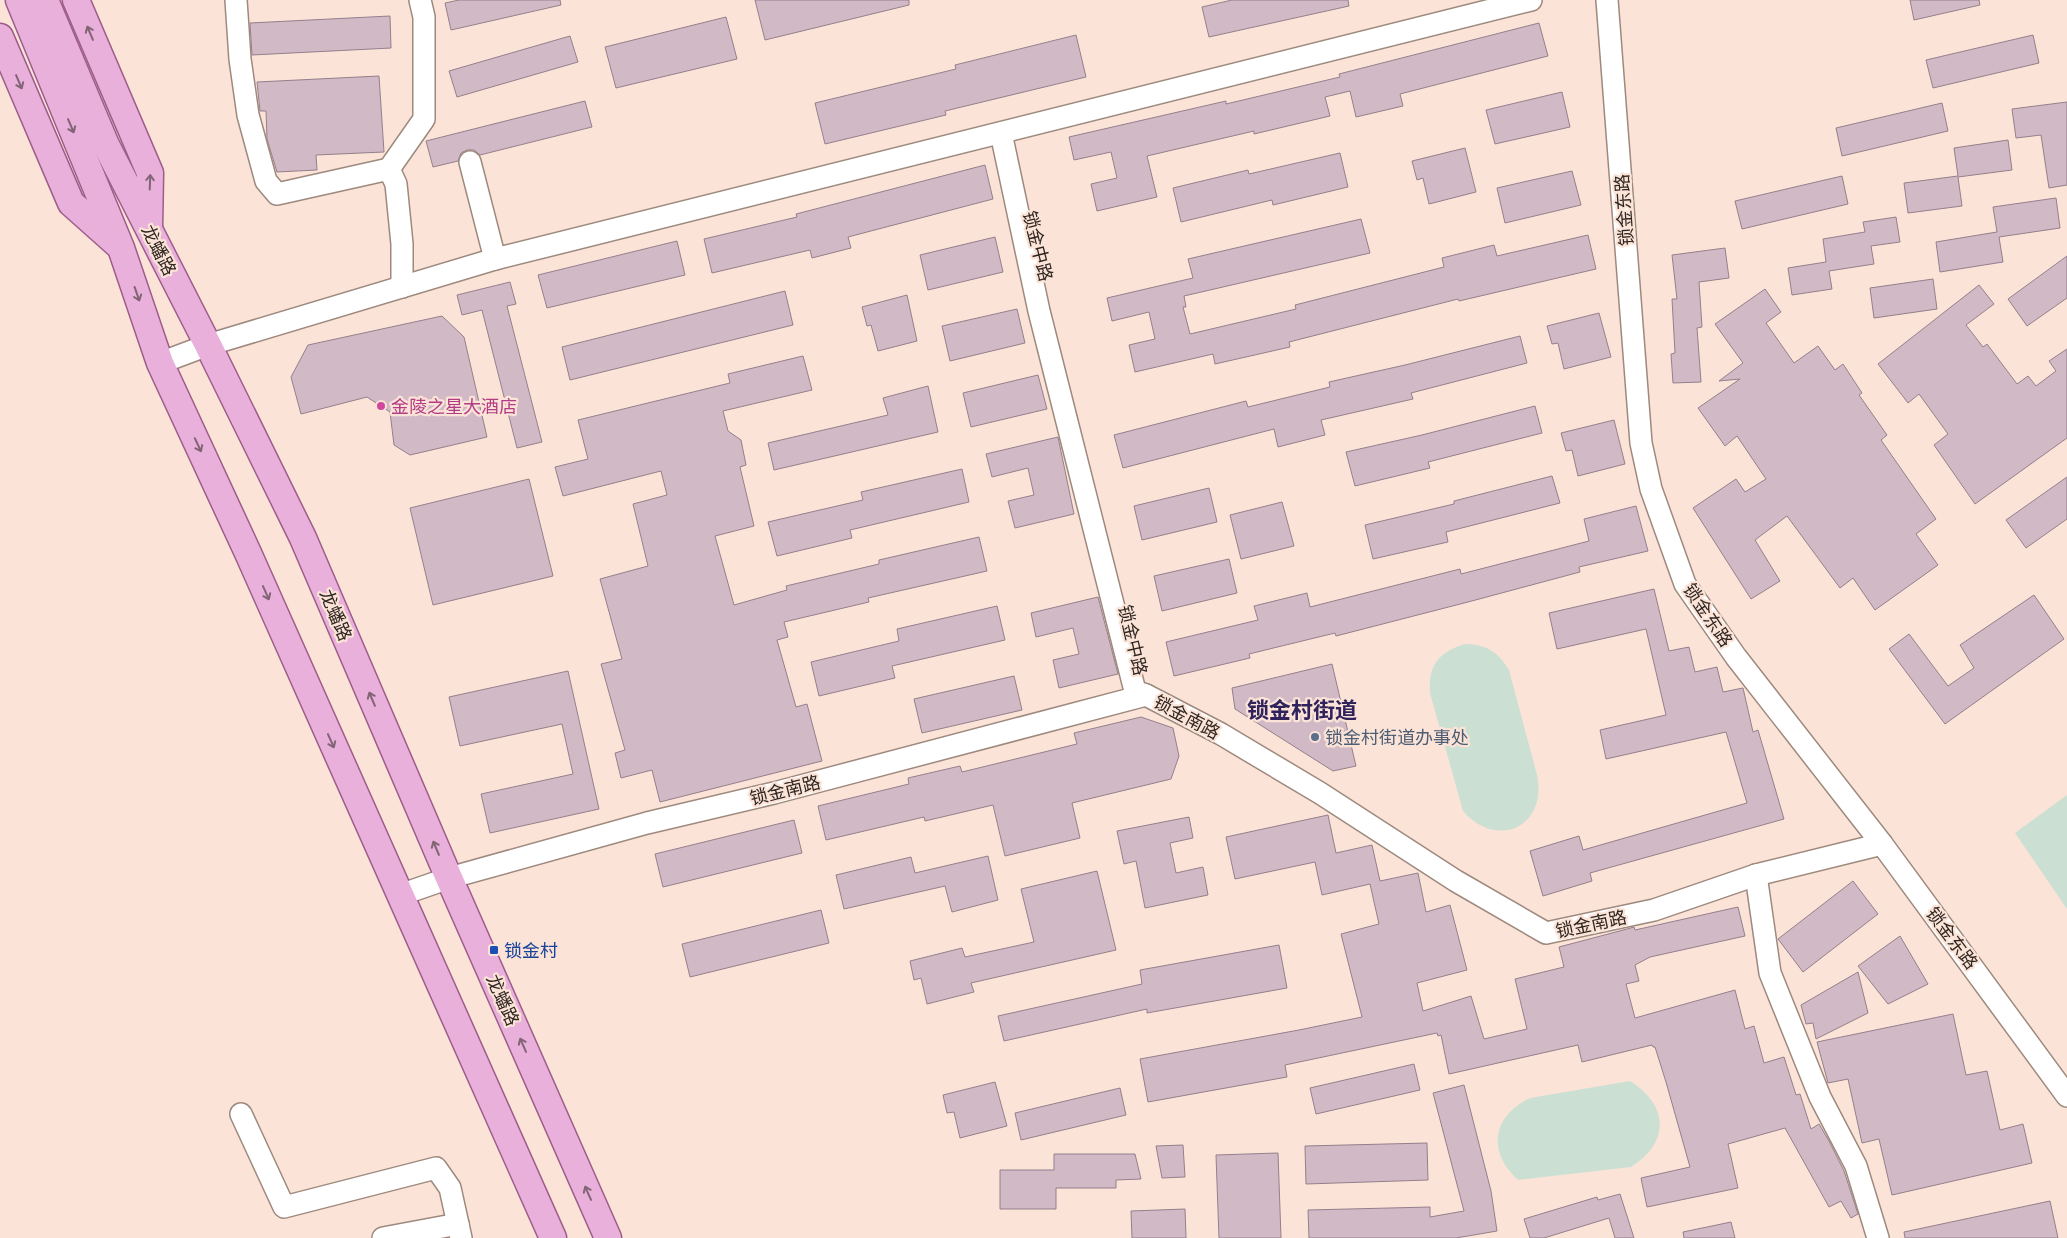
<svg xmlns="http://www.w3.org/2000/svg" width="2067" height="1238" font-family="'Archivo Narrow','Noto Sans SC',sans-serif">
	<rect width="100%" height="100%" fill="#fbe4d7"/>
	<g fill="#ccdfd3">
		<path d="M1465 644C1486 644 1498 652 1509 670L1537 775C1548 827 1496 850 1463 811L1430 693C1428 666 1438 652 1465 644Z"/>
		<polygon points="2067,795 2067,909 2015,833"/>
		<path d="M1630 1081C1669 1105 1670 1143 1631 1167L1518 1180C1487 1152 1492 1116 1530 1098Z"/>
	</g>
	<g fill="#d1bac6" stroke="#957f8b">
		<polygon points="459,0 560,0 561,5 451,30 445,3"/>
		<polygon points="755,0 909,0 909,5 765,40"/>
		<polygon points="1232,0 1348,0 1349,6 1209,37 1202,7"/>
		<polygon points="1910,0 1979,0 1980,5 1914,20"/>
		<polygon points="390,16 391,48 252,55 250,23"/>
		<polygon points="726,17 737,59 616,88 605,47"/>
		<polygon points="1539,23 1548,56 1400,94 1403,106 1356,117 1350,91 1325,97 1330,116 1254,134 1254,131 1147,156 1157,197 1097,211 1091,184 1117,178 1111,152 1074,160 1069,137 1226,101 1226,104 1340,77 1339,74"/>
		<polygon points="1076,35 1086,77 945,111 946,115 825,144 815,103 956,69 955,65"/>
		<polygon points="2033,35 2039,63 1933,88 1926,60"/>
		<polygon points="570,36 578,62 457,97 449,71"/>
		<polygon points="379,76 384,152 316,155 317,170 277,172 267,139 266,111 260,111 257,82"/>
		<polygon points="1562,92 1570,127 1495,144 1486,110"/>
		<polygon points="585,101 592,127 480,155 474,150 467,150 461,153 458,161 433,167 426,141"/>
		<polygon points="2067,102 2067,185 2049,188 2041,135 2016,138 2012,109"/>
		<polygon points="1942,103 1948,131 1842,156 1836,128"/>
		<polygon points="2008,140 2012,170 1958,177 1962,206 1908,213 1904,183 1958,176 1954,148"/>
		<polygon points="1465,148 1476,192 1429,204 1423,178 1417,180 1412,161"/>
		<polygon points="1340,153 1348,187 1273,205 1272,200 1181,222 1173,188 1248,170 1249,174"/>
		<polygon points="985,165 993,199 848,237 851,248 812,258 810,250 712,273 704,239 797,217 796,214"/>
		<polygon points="1572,171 1581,205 1505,223 1497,188"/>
		<polygon points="1842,176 1848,204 1742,229 1735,201"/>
		<polygon points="2056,198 2060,228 1999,237 2003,262 1940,272 1936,242 1997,232 1993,207"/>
		<polygon points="1896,217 1900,242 1871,246 1874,264 1829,271 1832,289 1792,295 1788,268 1826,262 1823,239 1865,232 1863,222"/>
		<polygon points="1361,219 1370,253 1184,296 1186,307 1183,307 1190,334 1296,309 1295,305 1444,267 1442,258 1494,245 1497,256 1588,235 1596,269 1459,301 1458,299 1289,342 1290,347 1215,364 1213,354 1135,372 1129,345 1155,339 1149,312 1112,321 1107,298 1193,278 1188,259"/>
		<polygon points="995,237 1003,272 928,290 920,255"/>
		<polygon points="677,241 685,275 547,308 538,275"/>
		<polygon points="1725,248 1729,278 1699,282 1702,327 1697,328 1701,382 1673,383 1671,354 1675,353 1672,299 1677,299 1672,255"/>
		<polygon points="2067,256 2067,298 2027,326 2008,299"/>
		<polygon points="1933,279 1937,309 1874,318 1870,288"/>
		<polygon points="510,282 516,304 507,306 542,442 517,448 482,310 462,315 457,295"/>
		<polygon points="1979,285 1994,304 1966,325 1983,347 1987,344 2017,384 2028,376 2036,386 2056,371 2049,361 2067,349 2067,438 1975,504 1934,445 1948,434 1919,394 1908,403 1878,364"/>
		<polygon points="1765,289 1781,312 1766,323 1794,363 1818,346 1835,370 1843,364 1862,393 1859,395 1887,435 1881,440 1936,519 1916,534 1938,565 1875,610 1853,578 1840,588 1787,516 1755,540 1780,581 1751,599 1693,508 1736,479 1745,492 1766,479 1737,436 1725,446 1698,408 1740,379 1719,381 1743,363 1715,324"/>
		<polygon points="785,291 793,325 570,380 562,347"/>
		<polygon points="907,295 917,341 878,351 871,325 867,326 862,307"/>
		<polygon points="1017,309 1025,343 950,361 942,326"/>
		<polygon points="1599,313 1611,357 1564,369 1558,343 1552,344 1547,326"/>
		<polygon points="442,316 464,337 487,437 410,455 394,445 390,412 367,397 301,414 291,377 308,345"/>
		<polygon points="1520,336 1527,363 1411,393 1413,399 1321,420 1325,435 1278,447 1274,429 1123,468 1114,435 1246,401 1248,407 1330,387 1329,382 1405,365"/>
		<polygon points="803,356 812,390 723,411 728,431 741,440 746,465 740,467 754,526 715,536 734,605 787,590 786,586 879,564 879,560 979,537 987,571 868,598 869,602 784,622 788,637 777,640 796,707 807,704 822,761 660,802 652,770 621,778 615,753 625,750 601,664 622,659 600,579 648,566 633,504 667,495 661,471 563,496 555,467 588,459 578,420 730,383 728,374"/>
		<polygon points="1038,375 1047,409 971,427 963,393"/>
		<polygon points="928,386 938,432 774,470 768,443 888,415 883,398"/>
		<polygon points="1535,406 1542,433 1428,462 1430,468 1355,486 1346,452 1422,435"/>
		<polygon points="1614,420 1625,464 1578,476 1572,450 1566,451 1561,433"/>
		<polygon points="1058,437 1074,514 1015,528 1008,501 1034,495 1028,468 992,477 986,454"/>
		<polygon points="962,469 969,502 850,530 852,538 777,556 768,522 863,500 861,492"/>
		<polygon points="1552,476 1560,503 1446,532 1448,542 1373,559 1365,525 1454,504 1454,501"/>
		<polygon points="2067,477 2067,519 2026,548 2006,520"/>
		<polygon points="529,479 553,576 433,605 410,508"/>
		<polygon points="1209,488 1217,522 1142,540 1134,506"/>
		<polygon points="1282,502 1294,546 1241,559 1230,515"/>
		<polygon points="1636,506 1648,551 1579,567 1580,572 1468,602 1336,636 1335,633 1249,654 1250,658 1174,676 1166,642 1258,620 1254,606 1307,593 1310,607 1460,569 1461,574 1589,541 1584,519"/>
		<polygon points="1229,559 1237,593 1162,611 1154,576"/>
		<polygon points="1654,589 1669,651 1689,647 1695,672 1717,667 1723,692 1743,688 1753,732 1758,730 1784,819 1590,873 1592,881 1543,896 1530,851 1579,836 1583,850 1747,803 1726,732 1606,759 1600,730 1666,715 1646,629 1557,649 1549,613"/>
		<polygon points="2034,595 2064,639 1945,724 1889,649 1909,634 1948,686 1974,668 1960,645"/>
		<polygon points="1098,597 1118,674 1059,688 1053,660 1079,654 1073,628 1036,637 1031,613"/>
		<polygon points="997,606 1005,640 892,666 895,678 819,696 811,662 899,641 897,629"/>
		<polygon points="1332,664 1356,766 1333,771 1235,709 1232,688"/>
		<polygon points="568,671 599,809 490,833 481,794 573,774 562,724 460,746 449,697"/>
		<polygon points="1014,676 1022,710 922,733 914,699"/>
		<polygon points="1141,717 1173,728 1179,756 1171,779 1072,803 1080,838 1005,856 993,805 925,821 924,817 826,840 818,806 909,784 908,778 960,766 962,772 1077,744 1074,733"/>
		<polygon points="1328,815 1336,853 1372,845 1380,881 1418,873 1426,912 1450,905 1467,970 1417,983 1423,1011 1471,996 1484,1039 1527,1029 1515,979 1564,967 1559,947 1627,929 1634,927 1635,930 1738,907 1745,936 1650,957 1635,965 1639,981 1626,984 1635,1018 1735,990 1745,1029 1754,1026 1764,1063 1784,1057 1796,1095 1800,1094 1811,1129 1819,1124 1829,1141 1844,1171 1858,1214 1851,1218 1841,1201 1829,1207 1785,1128 1728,1144 1738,1188 1647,1207 1641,1178 1690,1167 1666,1082 1655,1047 1653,1047 1652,1045 1582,1062 1578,1045 1449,1074 1441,1035 1438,1036 1437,1033 1285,1065 1287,1077 1148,1102 1140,1059 1299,1030 1362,1017 1341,934 1379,924 1370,884 1322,895 1315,862 1235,879 1226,837"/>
		<polygon points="1189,817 1193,838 1170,843 1176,873 1203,867 1208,895 1145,908 1136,861 1124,864 1117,831"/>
		<polygon points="794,820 802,853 663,887 655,854"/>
		<polygon points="988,856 998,900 952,912 945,886 844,909 836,875 911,857 915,873"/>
		<polygon points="1097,871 1116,950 971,983 974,992 927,1004 921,978 914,980 910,961 962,948 965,957 1034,942 1021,889"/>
		<polygon points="1853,881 1878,914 1803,972 1778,939"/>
		<polygon points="821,910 829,943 690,977 682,944"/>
		<polygon points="1900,936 1928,984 1888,1004 1858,966"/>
		<polygon points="1279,945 1287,988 1147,1013 1147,1009 1004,1041 998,1016 1142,984 1140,970"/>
		<polygon points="1858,972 1868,1013 1816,1039 1813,1023 1806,1024 1801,1005"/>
		<polygon points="1953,1014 1966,1075 1987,1071 2000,1130 2023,1124 2032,1163 1892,1195 1879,1139 1862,1143 1848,1079 1828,1083 1817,1042"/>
		<polygon points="1414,1064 1420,1090 1316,1114 1310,1088"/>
		<polygon points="995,1082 1007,1126 960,1138 954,1112 947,1113 943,1095"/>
		<polygon points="1464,1085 1491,1191 1497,1231 1456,1238 1309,1238 1308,1210 1430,1207 1430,1217 1464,1211 1433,1093"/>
		<polygon points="1120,1088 1126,1115 1021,1140 1015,1113"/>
		<polygon points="1427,1143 1428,1180 1306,1184 1305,1146"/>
		<polygon points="1183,1145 1185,1177 1162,1178 1156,1146"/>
		<polygon points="1278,1153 1281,1238 1219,1238 1216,1155"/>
		<polygon points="1054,1154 1135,1154 1141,1179 1116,1180 1116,1188 1056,1188 1056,1209 1000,1209 1000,1170 1054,1170"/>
		<polygon points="1620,1194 1634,1238 1615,1238 1609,1218 1544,1238 1530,1238 1524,1219 1597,1197 1598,1200"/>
		<polygon points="2050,1201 2058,1238 1905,1238 1904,1232"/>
		<polygon points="1185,1209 1186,1238 1132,1238 1131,1211"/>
		<polygon points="1731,1222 1735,1238 1684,1238 1683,1232"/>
	</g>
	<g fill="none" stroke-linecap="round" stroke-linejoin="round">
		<g stroke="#9e897e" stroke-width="24">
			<g id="minor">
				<polyline points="236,0 240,59 248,115 266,181 277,194 389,169 396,184 402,244 402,287"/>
				<polyline points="1607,0 1641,443 1651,489 1685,584 1736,657 1882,844 2067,1096"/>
				<polyline points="1001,133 1039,311 1135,691 1146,695"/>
				<polyline points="470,162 495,259"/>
				<polyline points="389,169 424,119 424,17 420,0"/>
				<polyline points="160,363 208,345 495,259 1531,0"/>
				<polyline points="1756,875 1770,973 1820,1097 1856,1166 1878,1238"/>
				<polyline points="400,895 449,878 647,823 774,793 1146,695 1221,734 1320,793 1456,881 1546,933 1654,910 1756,875 1882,844"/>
				<polyline points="241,1114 284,1207 436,1168 450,1188 461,1238"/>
				<polyline points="383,1238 458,1224"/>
			</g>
		</g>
		<g stroke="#9d5d8a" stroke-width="29">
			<g id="major">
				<polyline points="19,0 121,248 160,363 248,553 553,1238"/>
				<polyline points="45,0 106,145 208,345 303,538 449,878 608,1238"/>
				<polyline points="76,0 150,173 149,228"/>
				<polyline points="0,37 71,203 117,244"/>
			</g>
		</g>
		<use href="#minor" stroke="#fff" stroke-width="21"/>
		<use href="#major" stroke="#e8b0da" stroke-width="26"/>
	</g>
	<defs><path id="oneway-shaft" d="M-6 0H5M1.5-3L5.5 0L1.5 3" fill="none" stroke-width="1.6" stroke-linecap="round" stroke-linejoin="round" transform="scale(1.25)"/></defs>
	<g stroke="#826475">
		<use href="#oneway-shaft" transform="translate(90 33) rotate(-113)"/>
		<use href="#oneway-shaft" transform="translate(19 82) rotate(67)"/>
		<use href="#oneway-shaft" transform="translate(71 126) rotate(67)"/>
		<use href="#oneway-shaft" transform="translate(150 182) rotate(-88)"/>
		<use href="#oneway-shaft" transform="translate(137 294) rotate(71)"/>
		<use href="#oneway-shaft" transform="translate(198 445) rotate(65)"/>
		<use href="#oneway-shaft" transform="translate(266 593) rotate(66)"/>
		<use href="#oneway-shaft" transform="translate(372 699) rotate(-113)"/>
		<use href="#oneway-shaft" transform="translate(331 741) rotate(66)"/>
		<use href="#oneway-shaft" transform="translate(436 848) rotate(-113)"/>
		<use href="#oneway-shaft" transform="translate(523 1045) rotate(-114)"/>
		<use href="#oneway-shaft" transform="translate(588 1193) rotate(-114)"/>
	</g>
	<circle fill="#d1479c" stroke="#fbe4d7" stroke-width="2" cx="381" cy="406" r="5"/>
	<circle fill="#5c6f8a" stroke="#fbe4d7" stroke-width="2" cx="1315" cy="737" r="5"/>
	<rect fill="#1a4fb4" stroke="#fbe4d7" stroke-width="2" x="489" y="945" width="10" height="10" rx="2.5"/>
	<g text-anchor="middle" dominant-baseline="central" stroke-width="4.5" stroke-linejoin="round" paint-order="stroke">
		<g font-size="18" fill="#2f2622" stroke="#fbe4d7">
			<text transform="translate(1624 210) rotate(-94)">锁金东路</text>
			<text transform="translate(1038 246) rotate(76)">锁金中路</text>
			<text transform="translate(159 250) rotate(63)">龙蟠路</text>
			<text transform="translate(336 615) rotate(67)">龙蟠路</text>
			<text transform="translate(1708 615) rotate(56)">锁金东路</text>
			<text transform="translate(1133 640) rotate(77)">锁金中路</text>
			<text transform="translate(1187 717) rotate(28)">锁金南路</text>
			<text transform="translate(785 790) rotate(-14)">锁金南路</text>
			<text transform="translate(1591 924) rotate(-12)">锁金南路</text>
			<text transform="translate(1952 938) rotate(53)">锁金东路</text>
			<text transform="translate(503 1000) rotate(66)">龙蟠路</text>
		</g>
		<g font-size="18" fill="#b23c85" stroke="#fbe4d7" text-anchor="start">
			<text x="391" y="406">金陵之星大酒店</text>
		</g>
		<g font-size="18" fill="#4e5e75" stroke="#fbe4d7" text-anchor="start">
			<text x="1325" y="737">锁金村街道办事处</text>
		</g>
		<g font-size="18" fill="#164399" stroke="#fbe4d7" text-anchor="start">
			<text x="504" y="950">锁金村</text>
		</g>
		<g font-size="22" font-weight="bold" fill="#30235d" stroke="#fbe4d7">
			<text x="1302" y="710">锁金村街道</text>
		</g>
	</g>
</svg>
